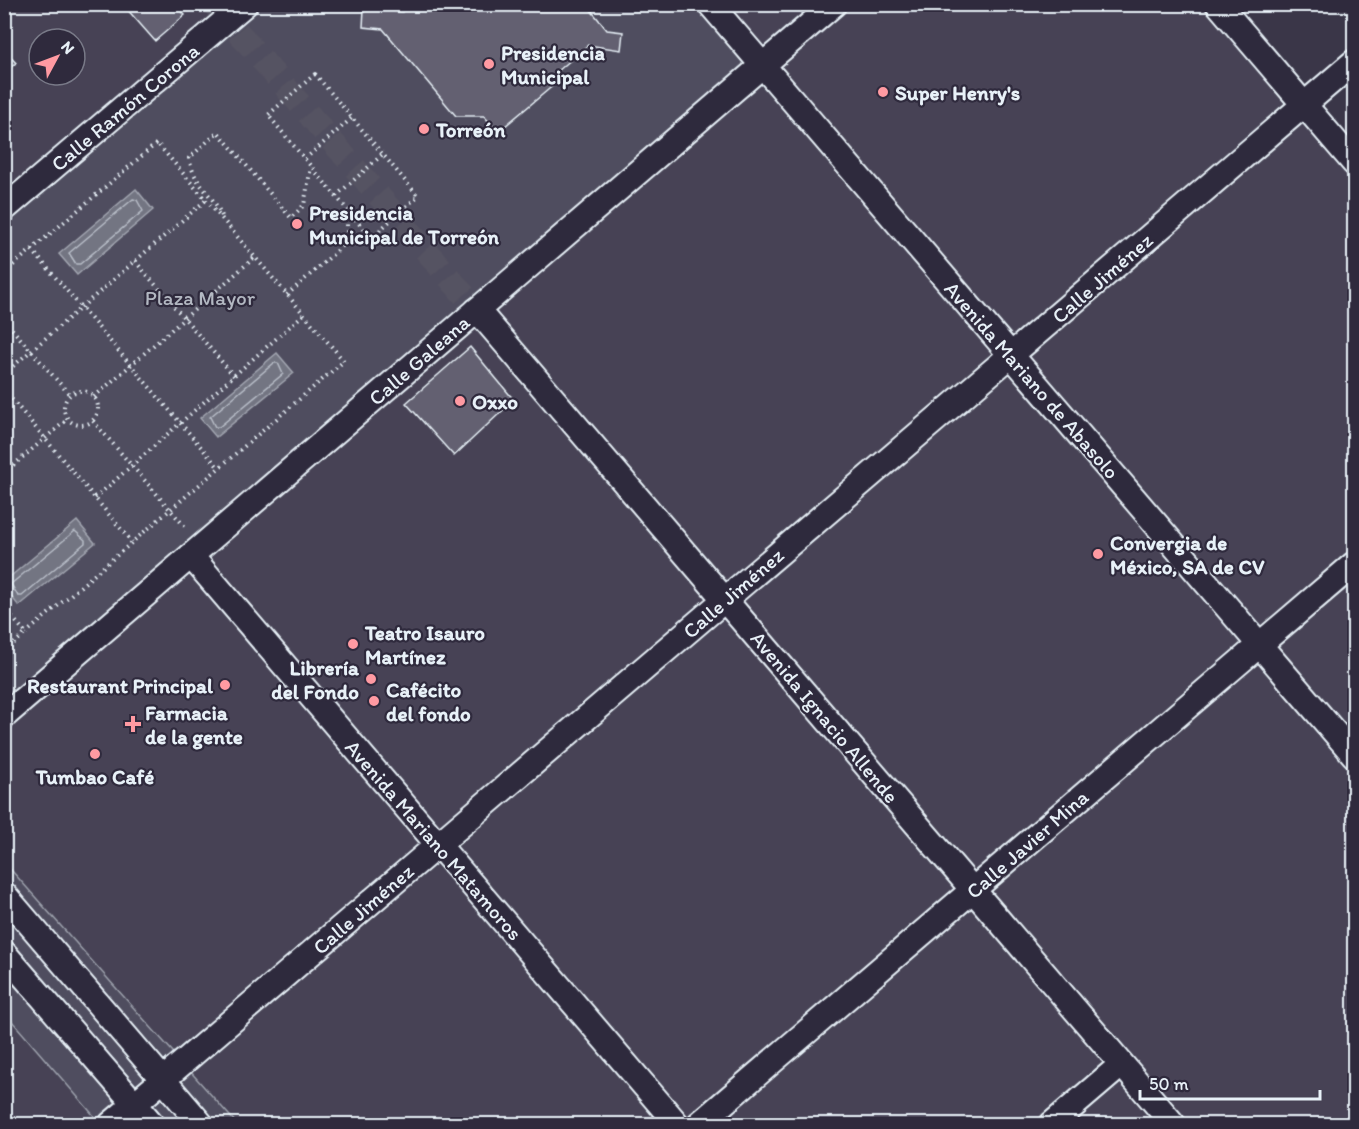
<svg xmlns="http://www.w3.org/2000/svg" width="1359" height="1129" font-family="Itim,sans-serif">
	<rect width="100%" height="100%" fill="#3a3648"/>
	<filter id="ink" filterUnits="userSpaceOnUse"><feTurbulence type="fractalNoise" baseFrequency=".0167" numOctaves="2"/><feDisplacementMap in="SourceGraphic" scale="12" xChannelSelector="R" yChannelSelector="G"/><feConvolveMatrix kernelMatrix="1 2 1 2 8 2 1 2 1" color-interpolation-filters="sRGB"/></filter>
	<g filter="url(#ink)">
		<path fill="#464354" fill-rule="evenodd" d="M5 5H1209L1354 174V1124H5ZM39 39H75V75H39Z"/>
		<g fill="#504e5f" stroke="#9ca0ac" stroke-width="1.5">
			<polygon points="246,5 709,5 763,67 5,720 4,210"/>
			<polygon points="4,862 237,1124 101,1124 5,1013"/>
		</g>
		<g fill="#737482" stroke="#a2a6b1" stroke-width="1.5">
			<polygon points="136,189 153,210 77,275 59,254"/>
			<polygon points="277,353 294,373 216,437 200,418"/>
			<polygon points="77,521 95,543 19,606 5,589 5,581"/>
		</g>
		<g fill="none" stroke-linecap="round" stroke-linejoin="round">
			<g stroke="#b9bfc9" stroke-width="1.5">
				<polygon points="133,199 137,200 143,211 80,264 76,264 69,253"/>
				<polygon points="274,363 278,363 283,374 219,427 215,427 210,417"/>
				<polygon points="75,531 85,540 85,543 22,596 18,596 11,584"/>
			</g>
		</g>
		<g fill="#636171" stroke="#e8f1f8" stroke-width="1.5">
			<polygon points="130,4 175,4 185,15 155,41 126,8"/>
			<polygon points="412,4 586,4 607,30 623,32 621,50 588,45 550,78 555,84 498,132 484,116 456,116 383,29 363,27 364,9 402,12"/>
			<polygon points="4,50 16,63 4,73"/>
			<polygon points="470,347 514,400 454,456 406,403"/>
		</g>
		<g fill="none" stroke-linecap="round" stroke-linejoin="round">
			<polyline stroke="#545262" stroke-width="24" stroke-dasharray="24 12" stroke-linecap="butt" points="214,4 477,310"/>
			<g stroke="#e8f1f8" stroke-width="28">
				<g id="minor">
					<polyline points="710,4 1354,755"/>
					<polyline points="1218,4 1354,163"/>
					<polyline points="4,209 245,4"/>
					<polyline points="477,310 1173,1124"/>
					<polyline points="191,556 677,1124"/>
					<polyline points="4,716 834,4"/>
					<polyline points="4,894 201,1124"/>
					<polyline points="4,953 152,1124"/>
					<polyline points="111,1124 1354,62"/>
					<polyline points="699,1124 1354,564"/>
					<polyline points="1052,1124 1121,1065"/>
				</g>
			</g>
			<g stroke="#e8f1f8" stroke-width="4" stroke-dasharray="1.5 4.5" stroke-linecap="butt">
				<polygon points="315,74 418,196 371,238 268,115"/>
				<polyline points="305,159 352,118"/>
				<polyline points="336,196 383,154"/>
				<path d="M222 216C211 191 195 187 189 158L218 132 291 218 304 205 311 167"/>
				<polyline points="32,250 219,468"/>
				<polyline points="135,261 234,376"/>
				<polyline points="4,273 157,143 344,361 26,633"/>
				<polyline points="287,295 347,242 347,210"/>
				<polyline points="4,320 70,395"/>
				<polyline points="4,374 206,200"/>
				<polyline points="4,390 132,542"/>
				<circle cx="81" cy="408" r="17"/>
				<polyline points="94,397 255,257"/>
				<polyline points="93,421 187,529"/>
				<polyline points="4,473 68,419"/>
				<polyline points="95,498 304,314"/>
				<polyline points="4,608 26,633 4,652"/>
			</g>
			<use href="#minor" stroke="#2f2a3d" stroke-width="24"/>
		</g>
	</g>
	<g fill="#ff9aa2" stroke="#2f2a3d" stroke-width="2">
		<circle cx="489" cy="64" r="6"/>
		<circle cx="883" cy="92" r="6"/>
		<circle cx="424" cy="129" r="6"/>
		<circle cx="297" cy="224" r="6"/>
		<circle cx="460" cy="401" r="6"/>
		<circle cx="1098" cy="554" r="6"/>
		<circle cx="353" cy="644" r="6"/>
		<circle cx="371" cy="679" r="6"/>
		<circle cx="225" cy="685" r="6"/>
		<circle cx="374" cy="701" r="6"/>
		<path d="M130 715h6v6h6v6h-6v6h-6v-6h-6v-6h6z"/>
		<circle cx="95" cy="754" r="6"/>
	</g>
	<g text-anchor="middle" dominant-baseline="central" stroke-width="4.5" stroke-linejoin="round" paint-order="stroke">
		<g font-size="21" font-weight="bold" fill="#e8f1f8" stroke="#2f2a3d" text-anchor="start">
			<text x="501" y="52">Presidencia<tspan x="501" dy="24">Municipal</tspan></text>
			<text x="895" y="92">Super Henry's</text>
			<text x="436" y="129">Torreón</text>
			<text x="309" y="212">Presidencia<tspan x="309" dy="24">Municipal de Torreón</tspan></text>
			<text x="472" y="401">Oxxo</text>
			<text x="1110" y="542">Convergia de<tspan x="1110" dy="24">México, SA de CV</tspan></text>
			<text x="365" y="632">Teatro Isauro<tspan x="365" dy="24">Martínez</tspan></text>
			<text x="359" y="667" text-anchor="end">Librería<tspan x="359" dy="24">del Fondo</tspan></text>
			<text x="213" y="685" text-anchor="end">Restaurant Principal</text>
			<text x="386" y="689">Cafécito<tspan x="386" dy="24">del fondo</tspan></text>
			<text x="145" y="712">Farmacia<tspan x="145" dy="24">de la gente</tspan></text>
			<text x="95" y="776" text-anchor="middle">Tumbao Café</text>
		</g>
		<g font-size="21" fill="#e8f1f8" stroke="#2f2a3d">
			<text transform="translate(125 107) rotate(-40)">Calle Ramón Corona</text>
			<text transform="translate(1102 278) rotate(-41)">Calle Jiménez</text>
			<text transform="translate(419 360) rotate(-41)">Calle Galeana</text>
			<text transform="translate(1032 380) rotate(49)">Avenida Mariano de Abasolo</text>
			<text transform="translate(733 593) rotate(-41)">Calle Jiménez</text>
			<text transform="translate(825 717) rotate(50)">Avenida Ignacio Allende</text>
			<text transform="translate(434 840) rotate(49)">Avenida Mariano Matamoros</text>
			<text transform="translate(1027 844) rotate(-41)">Calle Javier Mina</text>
			<text transform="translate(363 909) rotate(-41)">Calle Jiménez</text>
		</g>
		<g font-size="21" fill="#b3b8c2" stroke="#2f2a3d">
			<text x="200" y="297">Plaza Mayor</text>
		</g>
	</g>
	<rect width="1359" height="1129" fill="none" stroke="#2f2a3d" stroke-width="24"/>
	<rect x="12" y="12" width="1335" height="1105" fill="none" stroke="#e8f1f8" stroke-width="2" filter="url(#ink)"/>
	<g transform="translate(57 57) rotate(49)"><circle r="28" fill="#2f2a3d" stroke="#797a88" stroke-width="1.5"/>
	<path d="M0-4.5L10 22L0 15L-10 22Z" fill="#ff9aa2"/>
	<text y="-9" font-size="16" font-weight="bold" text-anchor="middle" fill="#e8f1f8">N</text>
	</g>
	<path d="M1140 1090v9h180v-9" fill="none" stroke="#e8f1f8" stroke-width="3"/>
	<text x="1149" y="1090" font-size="18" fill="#e8f1f8" stroke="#2f2a3d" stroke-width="4.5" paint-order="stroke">50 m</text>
</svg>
